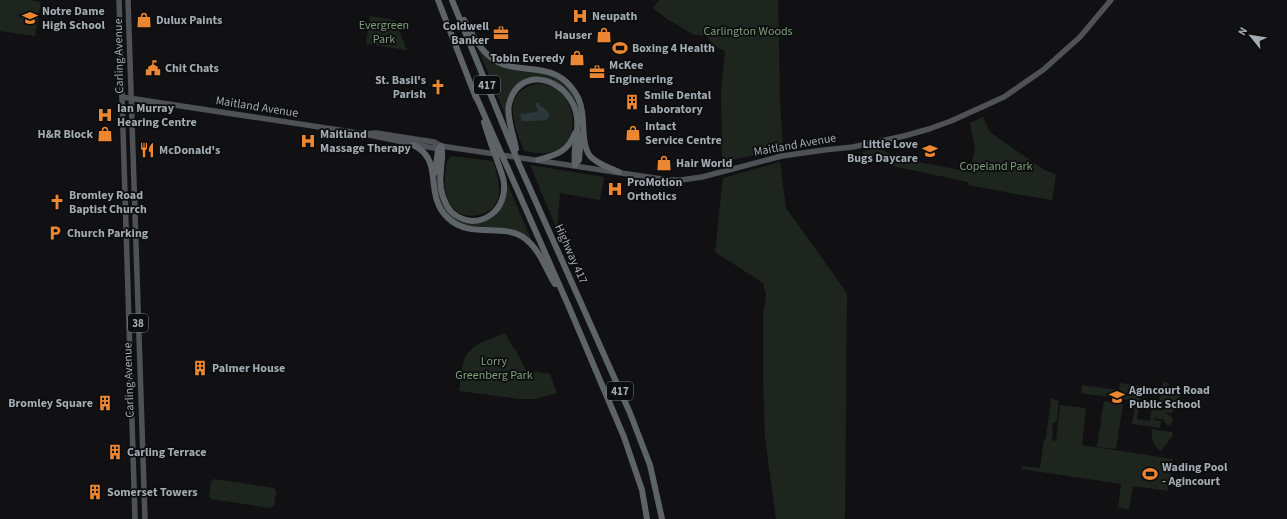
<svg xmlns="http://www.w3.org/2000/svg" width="1287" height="519" font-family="'Source Sans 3',sans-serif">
	<rect width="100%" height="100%" fill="#111113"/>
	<g fill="#1e251e">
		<polygon points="0,0 30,0 41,2 35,36 0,31"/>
		<polygon points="659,0 778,0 780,102 783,149 722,162 721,91 725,51 714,46 705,35 694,35 667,19 653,8"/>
		<polygon points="370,16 395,20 407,50 366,44"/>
		<path d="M479 48 489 60 495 63C524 69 564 70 577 100 580 106 580 113 582 118L571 96 544 78C537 80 520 84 514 88 507 93 506 106 505 114L478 49Z"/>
		<path d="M537 84C574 82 586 138 555 151 545 155 534 153 524 151 515 127 499 92 537 84Z"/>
		<polygon points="983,117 990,132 1044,170 1056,174 1052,200 1016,194 968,185 968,182 888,165 861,153 877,146 900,161 914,161 970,172 975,149 970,123"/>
		<path d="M451 156 493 161C496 171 500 183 499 194 497 213 473 221 458 212 446 205 444 188 445 176 446 169 445 161 451 156Z"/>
		<path d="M440 159 438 178 452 216C460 218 475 223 483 222 494 220 503 209 505 198 506 194 506 190 506 186L508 185 531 239 525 235C505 232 471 231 453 221 445 216 440 204 438 195 434 180 435 174 440 159Z"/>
		<polygon points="780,162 786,208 847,293 845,519 776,519 765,438 763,380 763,315 766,295 763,283 715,252 723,178"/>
		<polygon points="530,165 604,177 600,200 560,193 557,230"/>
		<path d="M505 333 514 349H515L526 370 550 374 557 393 535 399H519L459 391C461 381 461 369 464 360 470 344 491 339 505 333Z"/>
		<polygon points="1163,382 1169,383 1168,391 1180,393 1178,404 1164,401 1162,409 1156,408 1156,411 1160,410 1163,410 1170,403 1175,409 1170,414 1168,412 1166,413 1173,419 1171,425 1167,425 1163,419 1157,419 1155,416 1155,420 1161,421 1160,428 1132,424 1136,401 1081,393 1082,385 1119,390 1120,383 1142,386 1137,419 1150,421 1153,401 1159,402 1160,396 1150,394 1151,389 1162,390"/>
		<polygon points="1051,398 1059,401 1057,421 1052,424 1053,434 1052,440 1056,441 1060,405 1086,408 1082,445 1173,459 1168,491 1133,486 1129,510 1118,507 1121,484 1022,469 1022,466 1040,468 1044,439 1046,439"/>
		<polygon points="1104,401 1123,404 1116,449 1097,447"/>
		<path d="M1152 429 1172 432 1173 435 1161 451C1152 445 1151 439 1152 429Z"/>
		<polygon points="214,479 274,488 276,492 274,506 270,508 211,499 209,496 211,482"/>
	</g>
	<path fill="#2b373b" d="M536 103H538C541 108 546 107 550 114L547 120C539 121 530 121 522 121L520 115 521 114 537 112 538 110 536 106Z"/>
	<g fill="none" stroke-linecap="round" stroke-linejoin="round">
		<g stroke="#4e5256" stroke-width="5.5">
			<polyline points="119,0 135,519"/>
			<polyline points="128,0 145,519"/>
			<polyline points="122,97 339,130 364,134 376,133 434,142 441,146 668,180 681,180 702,177 782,156 824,150 853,147 904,136 929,129 951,121 1004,97 1043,70 1080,37 1111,0"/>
			<polyline points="369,135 428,147 434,148 441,146"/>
		</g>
		<g stroke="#5e6368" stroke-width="6">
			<polyline points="438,0 476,98"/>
			<polyline points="452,0 519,164 630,413 650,465 662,519"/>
			<path d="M464 20C472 34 480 50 493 59 517 76 549 60 571 87 577 94 581 103 582 112 584 124 582 146 590 156 597 164 610 168 619 172"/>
			<polyline points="475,94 569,307 624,437 642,490 647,519"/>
			<path d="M413 145C417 147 422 150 425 154 439 170 427 199 448 218 470 239 501 223 523 237 540 249 545 268 555 284"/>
			<path d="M441 146C444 154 441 162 441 170 439 182 441 195 447 206 452 215 462 220 472 221 479 221 487 218 492 214 501 207 505 195 504 183 503 175 499 167 497 160 492 147 488 135 484 122"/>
			<path d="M516 149C514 136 506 117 509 104 518 68 559 75 573 104 583 124 572 145 575 165"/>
			<path d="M538 160C556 155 568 152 575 133"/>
			<polyline points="575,165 579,160 581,134"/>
			<polyline points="435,173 438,150 441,146"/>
		</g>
	</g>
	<defs>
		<g id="hospital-bare" transform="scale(1.2)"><path d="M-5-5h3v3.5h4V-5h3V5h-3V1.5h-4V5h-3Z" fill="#ec8630" stroke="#0c0d0e" stroke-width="2.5" paint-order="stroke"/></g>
		<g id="school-bare" transform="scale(1.2)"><path d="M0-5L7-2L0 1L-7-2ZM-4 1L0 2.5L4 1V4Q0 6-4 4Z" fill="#ec8630" stroke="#0c0d0e" stroke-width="2.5" paint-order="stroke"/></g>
		<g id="shop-bare" transform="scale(1.2)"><path d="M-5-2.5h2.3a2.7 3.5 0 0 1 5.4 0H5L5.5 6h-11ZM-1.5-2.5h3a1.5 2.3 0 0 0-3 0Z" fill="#ec8630" stroke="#0c0d0e" stroke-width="2.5" paint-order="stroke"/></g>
		<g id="office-bare" transform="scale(1.2)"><path d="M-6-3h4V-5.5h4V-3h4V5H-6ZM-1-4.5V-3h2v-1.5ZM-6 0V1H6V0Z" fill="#ec8630" stroke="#0c0d0e" stroke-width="2.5" paint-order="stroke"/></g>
		<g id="stadium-bare" transform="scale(1.2)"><path d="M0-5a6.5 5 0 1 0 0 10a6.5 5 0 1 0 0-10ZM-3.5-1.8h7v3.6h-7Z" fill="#ec8630" stroke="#0c0d0e" stroke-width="2.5" paint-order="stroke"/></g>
		<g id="civic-bare" transform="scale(1.2)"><path d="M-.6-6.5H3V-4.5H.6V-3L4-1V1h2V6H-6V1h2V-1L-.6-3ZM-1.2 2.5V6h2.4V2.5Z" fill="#ec8630" stroke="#0c0d0e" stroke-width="2.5" paint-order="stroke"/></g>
		<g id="church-bare" transform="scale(1.2)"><path d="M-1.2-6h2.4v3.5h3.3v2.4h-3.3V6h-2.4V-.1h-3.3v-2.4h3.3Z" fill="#ec8630" stroke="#0c0d0e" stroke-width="2.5" paint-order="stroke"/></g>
		<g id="building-bare" transform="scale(1.2)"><path d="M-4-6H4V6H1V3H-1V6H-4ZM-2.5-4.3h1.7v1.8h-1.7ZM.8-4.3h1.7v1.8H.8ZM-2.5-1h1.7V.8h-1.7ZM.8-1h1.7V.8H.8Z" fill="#ec8630" stroke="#0c0d0e" stroke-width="2.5" paint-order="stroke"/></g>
		<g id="restaurant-bare" transform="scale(1.2)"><path d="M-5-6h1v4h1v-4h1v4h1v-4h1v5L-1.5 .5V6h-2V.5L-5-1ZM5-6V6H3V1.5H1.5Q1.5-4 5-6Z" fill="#ec8630" stroke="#0c0d0e" stroke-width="2.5" paint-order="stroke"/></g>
		<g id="parking-bare" transform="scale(1.2)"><path d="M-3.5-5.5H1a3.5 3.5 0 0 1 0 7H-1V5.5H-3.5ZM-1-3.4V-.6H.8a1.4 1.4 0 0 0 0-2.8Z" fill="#ec8630" stroke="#0c0d0e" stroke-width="2.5" paint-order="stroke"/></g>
	</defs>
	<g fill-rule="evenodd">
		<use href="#hospital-bare" x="580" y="16"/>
		<use href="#school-bare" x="30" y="18"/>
		<use href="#shop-bare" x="144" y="20"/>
		<use href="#office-bare" x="501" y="33"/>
		<use href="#shop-bare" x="604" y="35"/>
		<use href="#stadium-bare" x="620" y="48"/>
		<use href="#shop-bare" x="577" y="58"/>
		<use href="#civic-bare" x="153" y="68"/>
		<use href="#office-bare" x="597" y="72"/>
		<use href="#church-bare" x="438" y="87"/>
		<use href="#building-bare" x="632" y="102"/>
		<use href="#hospital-bare" x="105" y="115"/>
		<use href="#shop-bare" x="633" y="133"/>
		<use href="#shop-bare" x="105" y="134"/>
		<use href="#hospital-bare" x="308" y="141"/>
		<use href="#restaurant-bare" x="147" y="150"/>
		<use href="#school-bare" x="930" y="151"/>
		<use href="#shop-bare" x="664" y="163"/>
		<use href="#hospital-bare" x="615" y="189"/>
		<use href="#church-bare" x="57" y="202"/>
		<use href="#parking-bare" x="55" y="233"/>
		<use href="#building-bare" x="200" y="368"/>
		<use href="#school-bare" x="1117" y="397"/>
		<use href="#building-bare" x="105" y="403"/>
		<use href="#building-bare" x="115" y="452"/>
		<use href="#stadium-bare" x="1150" y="474"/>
		<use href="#building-bare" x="95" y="492"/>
	</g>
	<g text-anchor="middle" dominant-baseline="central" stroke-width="3.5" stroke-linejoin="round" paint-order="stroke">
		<g fill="#0c0d0e" stroke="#767c82" stroke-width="1">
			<rect x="474" y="76" width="26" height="18" rx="3"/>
			<rect x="128" y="314" width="20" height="18" rx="3"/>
			<rect x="607" y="382" width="26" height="18" rx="3"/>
		</g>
		<g font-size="11" font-weight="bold" fill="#a3abb3">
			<text x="487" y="85">417</text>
			<text x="138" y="323">38</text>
			<text x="620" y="391">417</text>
		</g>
		<g font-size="12" font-weight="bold" fill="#a3abb3" stroke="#0c0d0e" text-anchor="start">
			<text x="42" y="11">Notre Dame<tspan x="42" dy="14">High School</tspan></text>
			<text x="592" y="16">Neupath</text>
			<text x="156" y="20">Dulux Paints</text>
			<text x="489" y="26" text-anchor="end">Coldwell<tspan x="489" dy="14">Banker</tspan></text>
			<text x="592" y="35" text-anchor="end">Hauser</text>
			<text x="632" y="48">Boxing 4 Health</text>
			<text x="565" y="58" text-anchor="end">Tobin Everedy</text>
			<text x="609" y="65">McKee<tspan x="609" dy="14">Engineering</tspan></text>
			<text x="165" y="68">Chit Chats</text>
			<text x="426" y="80" text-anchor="end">St. Basil's<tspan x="426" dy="14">Parish</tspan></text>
			<text x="644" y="95">Smile Dental<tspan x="644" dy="14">Laboratory</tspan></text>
			<text x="117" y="108">Ian Murray<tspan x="117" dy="14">Hearing Centre</tspan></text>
			<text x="645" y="126">Intact<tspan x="645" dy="14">Service Centre</tspan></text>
			<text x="93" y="134" text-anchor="end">H&amp;R Block</text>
			<text x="320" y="134">Maitland<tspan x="320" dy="14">Massage Therapy</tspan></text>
			<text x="918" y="144" text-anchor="end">Little Love<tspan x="918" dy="14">Bugs Daycare</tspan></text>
			<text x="159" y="150">McDonald's</text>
			<text x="676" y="163">Hair World</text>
			<text x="627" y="182">ProMotion<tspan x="627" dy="14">Orthotics</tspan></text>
			<text x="69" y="195">Bromley Road<tspan x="69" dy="14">Baptist Church</tspan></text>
			<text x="67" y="233">Church Parking</text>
			<text x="212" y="368">Palmer House</text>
			<text x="1129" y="390">Agincourt Road<tspan x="1129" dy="14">Public School</tspan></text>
			<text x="93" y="403" text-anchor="end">Bromley Square</text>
			<text x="127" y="452">Carling Terrace</text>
			<text x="1162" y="467">Wading Pool<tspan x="1162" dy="14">- Agincourt</tspan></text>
			<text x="107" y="492">Somerset Towers</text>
		</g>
		<g font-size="12" fill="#7f9e7a" stroke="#0c0d0e">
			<text x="384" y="25">Evergreen<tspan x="384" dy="14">Park</tspan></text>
			<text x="748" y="31">Carlington Woods</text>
			<text x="996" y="166">Copeland Park</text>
			<text x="494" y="361">Lorry<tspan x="494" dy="14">Greenberg Park</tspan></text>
		</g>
		<g font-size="12" fill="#a3abb3" stroke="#0c0d0e">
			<text transform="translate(119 56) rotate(-91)">Carling Avenue</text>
			<text transform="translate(257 107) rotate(9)">Maitland Avenue</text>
			<text transform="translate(795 145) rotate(-10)">Maitland Avenue</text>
			<text transform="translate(571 254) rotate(66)">Highway 417</text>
			<text transform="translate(129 380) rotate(-92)">Carling Avenue</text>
		</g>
	</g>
	<g transform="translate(1251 36) rotate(300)" stroke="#0c0d0e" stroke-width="3" paint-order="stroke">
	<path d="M0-3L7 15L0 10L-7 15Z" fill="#a3abb3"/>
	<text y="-6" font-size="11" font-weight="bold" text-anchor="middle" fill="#a3abb3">N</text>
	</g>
</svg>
